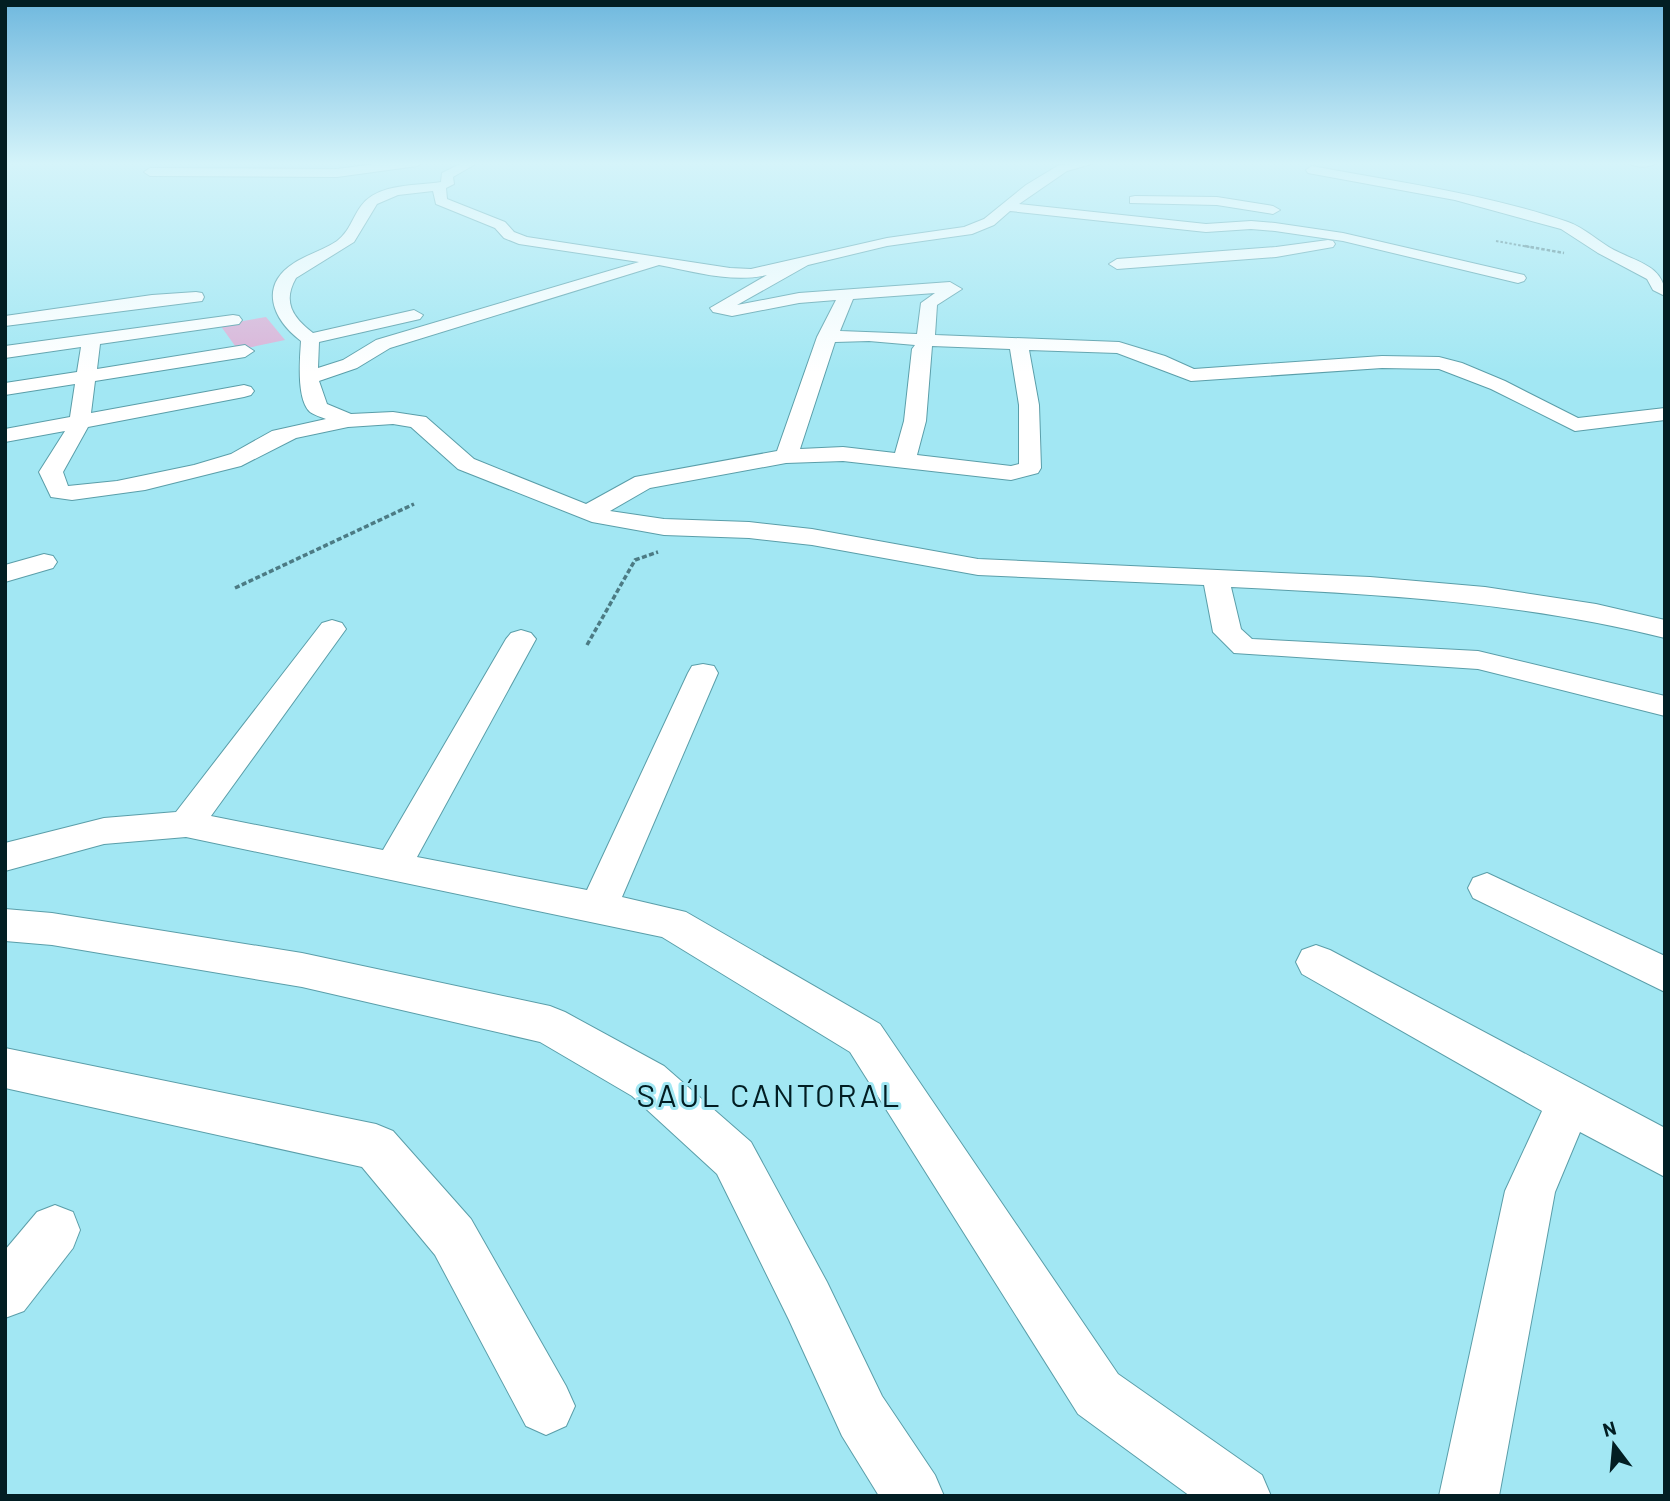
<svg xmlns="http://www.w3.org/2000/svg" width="1670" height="1501" font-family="Barlow,sans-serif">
	<rect width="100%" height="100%" fill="#a2e7f3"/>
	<polygon fill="#dbb2d7" points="266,317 285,340 238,350 220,325"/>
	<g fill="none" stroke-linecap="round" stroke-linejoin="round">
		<g stroke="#5a9ea9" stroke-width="2">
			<g id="minor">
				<polygon points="390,162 423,162 417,166 337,177 150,176 144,172 150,168 337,169"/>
				<path d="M464 162H479L453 177 454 184 446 188 447 199 505 222 514 232 527 237 730 268 751 269 887 238 964 227 984 219 1026 185 1059 165 1098 162 1067 171 1019 204 1206 224 1251 221 1275 223 1343 233 1524 275 1526 278 1524 281 1518 283 1343 241 1275 231 1251 229 1206 232 1010 211 994 225 972 234 887 246 808 265 737 305 799 293 950 282 962 289 937 305 935 335 1119 342 1165 356 1194 369 1382 356 1439 357 1462 363 1505 381 1578 418 1665 408V420L1575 431 1491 389 1439 369 1382 368 1191 381 1117 353 1029 350 1039 405 1041 468 1038 473 1011 480 843 461 786 463 650 488 610 511 664 519 749 522 812 529 978 559 1370 577 1485 587 1596 604 1665 620V638C1522 602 1378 594 1231 587L1241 629 1252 639 1478 651 1665 696V716L1478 669 1234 653 1213 632 1204 585 978 575 812 545 749 538 664 535 592 522 458 469 411 427 393 424 348 427 296 438 241 466 145 490 72 500 51 497 39 472 65 431 5 442V429L70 417 75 384 5 395V383L77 372 81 347 5 358V346L233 315 239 316 242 320 239 324 100 344 97 369 245 345 254 351 245 357 95 381 91 413 244 385 251 387 254 391 251 395 244 397 88 427 63 472 68 486 117 481 194 465 231 454 272 431 326 419C321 417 314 415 310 412 296 399 300 358 301 341 273 320 258 286 294 263 308 254 324 250 337 241 350 231 352 218 361 206 378 183 416 186 441 182L442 173ZM433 191 436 204 495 228 504 238 519 244 639 262 376 340 343 360 318 368 319 342 420 319 423 315 414 310 313 333C293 318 282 302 296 278L354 242 377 204 398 195ZM659 265C695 272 732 283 767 275L710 308 713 312 732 316 799 303 836 300 817 337 777 451 635 477 586 504 474 459 426 417 393 412 351 414 327 404 319 381 357 368 390 348ZM935 293 921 303 917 334 840 331 853 299ZM869 341 915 345 912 349 904 421 895 453 843 447 800 449 835 342ZM932 346 1010 349 1019 405V464L1011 466 917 455 926 421Z"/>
				<path d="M1627 162H1658C1651 168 1634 168 1627 162Z"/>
				<path d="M1312 166C1398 182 1486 194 1568 222 1585 228 1599 242 1614 250 1637 262 1665 266 1665 296L1653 290 1647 279 1598 253 1561 229 1455 200 1308 173 1306 170Z"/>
				<polygon points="1135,196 1217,197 1273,206 1280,210 1273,214 1217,205 1130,203 1130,197"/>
				<polygon points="1328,240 1333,241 1335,244 1333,247 1276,257 1117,269 1109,264 1117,259 1276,247"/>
				<polygon points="196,292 202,293 204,297 202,301 5,326 5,316 152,295"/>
				<polygon points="44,554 53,556 57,562 53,568 5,582 5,565"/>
				<polygon points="332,620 342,623 346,629 211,816 383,850 506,639 511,633 521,630 531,633 536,639 417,857 587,890 688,673 692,666 703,664 714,666 718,673 622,897 686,912 880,1024 1118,1374 1262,1475 1271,1496 1190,1496 1078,1414 850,1052 662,937 186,837 104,844 5,871 5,843 104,818 176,812 322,623"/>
				<polygon points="1487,873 1665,956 1665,992 1473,898 1468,888 1473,878"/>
				<polygon points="5,909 52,913 302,953 550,1006 565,1012 664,1066 751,1142 827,1282 882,1396 935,1475 944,1496 879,1496 842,1436 789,1320 717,1174 632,1096 540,1042 302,987 52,945 5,941"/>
				<polygon points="1316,945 1330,950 1665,1128 1665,1177 1580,1132 1555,1192 1499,1496 1439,1496 1505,1191 1542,1111 1302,974 1296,962 1302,950"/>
				<polygon points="5,1048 376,1124 393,1131 471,1219 566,1386 575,1406 566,1426 546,1435 526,1426 435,1255 362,1167 5,1088"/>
				<polygon points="55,1205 73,1212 80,1230 73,1248 24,1311 5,1318 5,1250 37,1212"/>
			</g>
		</g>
		<polyline stroke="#4c7b84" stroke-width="2" stroke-dasharray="2.5 2" stroke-linecap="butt" points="1496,241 1535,248"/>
		<polyline stroke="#4c7b84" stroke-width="2.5" stroke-dasharray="3.5 2" stroke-linecap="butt" points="1525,246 1564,253"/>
		<g stroke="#4c7b84" stroke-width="3.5" stroke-dasharray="5 2.5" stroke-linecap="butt">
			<polyline points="235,588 414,504"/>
			<polyline points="587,645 635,560 658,552"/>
		</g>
		<use href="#minor" fill="#fff" fill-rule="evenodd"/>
	</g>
	<linearGradient id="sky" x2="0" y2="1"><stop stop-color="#6fb8de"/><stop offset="0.44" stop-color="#d5f4fa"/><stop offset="1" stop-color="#d5f4fa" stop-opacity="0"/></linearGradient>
	<rect width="1670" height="372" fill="url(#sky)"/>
	<g text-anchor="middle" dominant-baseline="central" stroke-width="6" stroke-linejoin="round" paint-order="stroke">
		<g font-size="32" letter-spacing="2" fill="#021e23" stroke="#a2e7f3">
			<text x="769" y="1094">SAÚL CANTORAL</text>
		</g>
	</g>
	<rect width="1670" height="1501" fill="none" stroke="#021e23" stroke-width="14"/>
	<g transform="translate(1614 1445) rotate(344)" stroke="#a2e7f3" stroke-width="5" paint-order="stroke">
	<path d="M0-5L12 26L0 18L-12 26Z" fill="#021e23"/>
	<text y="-10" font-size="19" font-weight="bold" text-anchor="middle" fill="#021e23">N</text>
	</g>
</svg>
